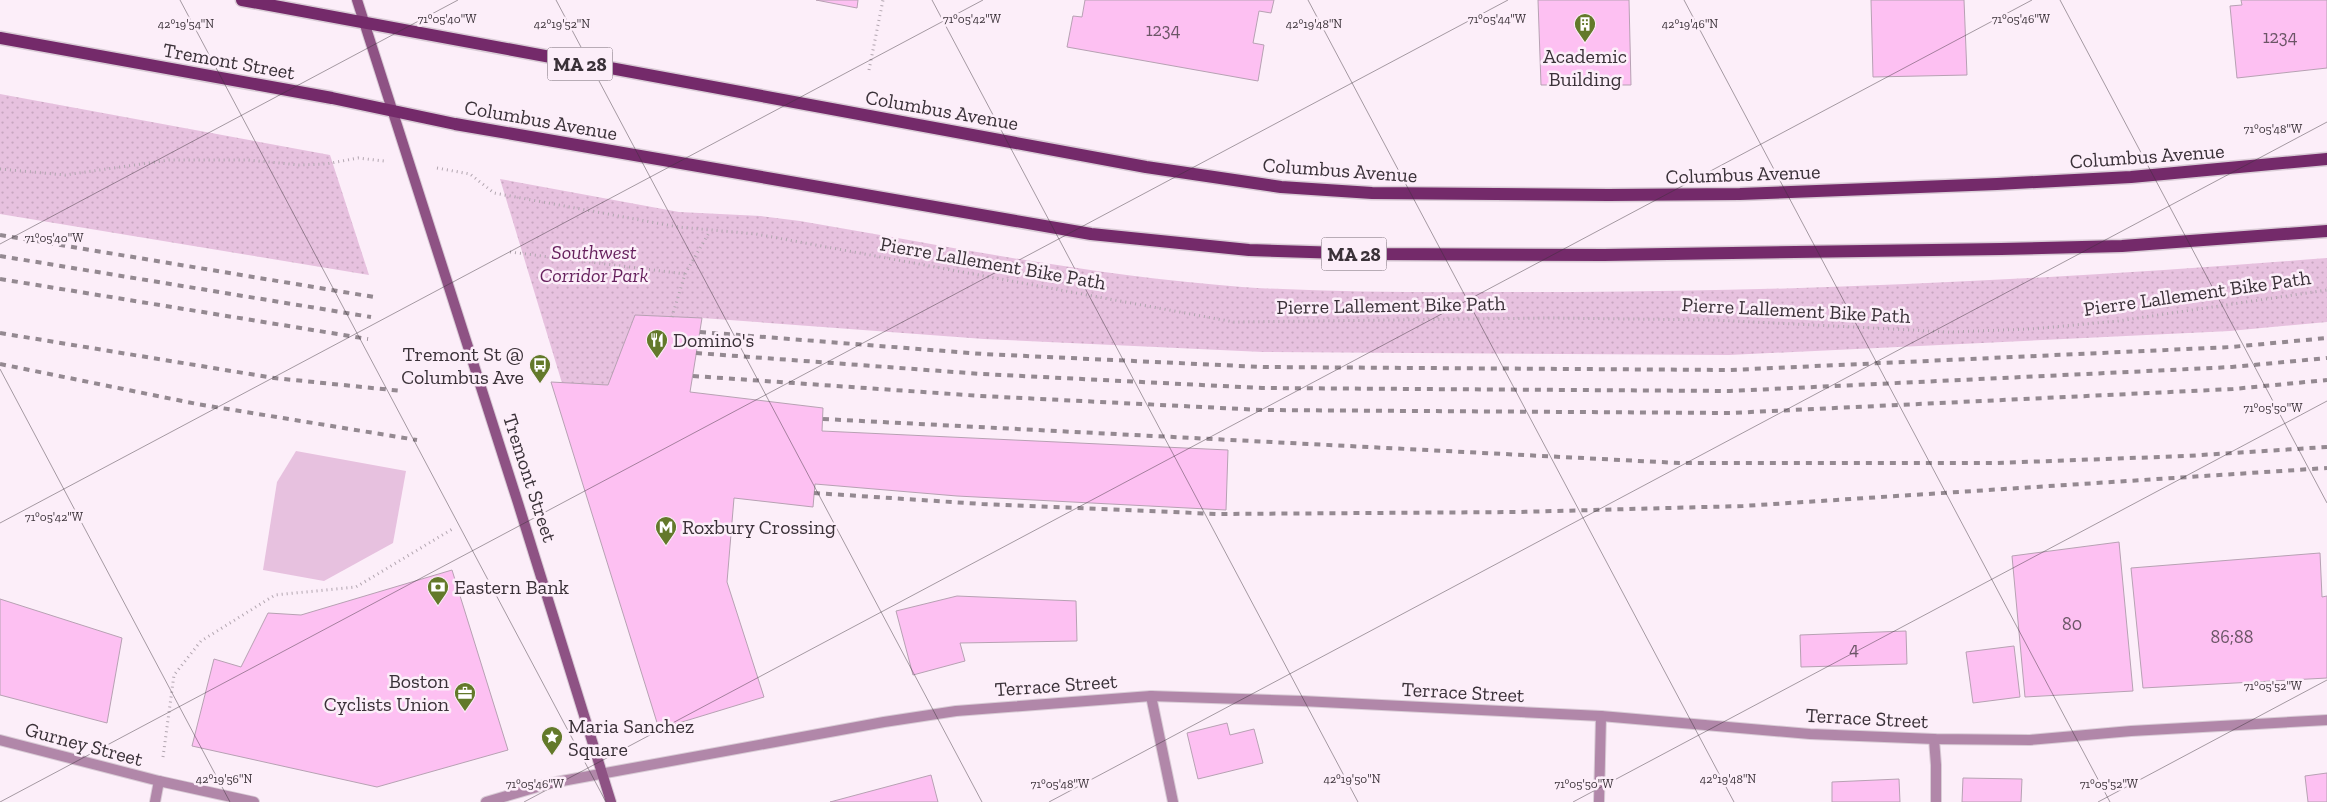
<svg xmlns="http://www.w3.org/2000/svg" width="2327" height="802" font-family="'Zilla Slab',serif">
	<defs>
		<pattern id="park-dots" width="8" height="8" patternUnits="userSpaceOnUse" patternTransform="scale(1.25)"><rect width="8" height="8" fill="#e7c1df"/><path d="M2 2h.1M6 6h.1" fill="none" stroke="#c7a6c0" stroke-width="1.8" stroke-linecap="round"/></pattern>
	</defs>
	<rect width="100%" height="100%" fill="#fceef9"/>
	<polygon fill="#e7c1df" points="296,451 406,471 393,543 324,581 263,570 277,482"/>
	<g fill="url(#park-dots)">
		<polygon points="0,94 330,155 369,275 0,214"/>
		<path d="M500 179 679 212 761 216 800 221C947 246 1093 276 1242 287 1352 294 1463 292 1573 292 1825 291 2076 278 2327 258V322L2230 331 1729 355 1263 352 984 339 702 318 608 385 562 383Z"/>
	</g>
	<g fill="#fdc0f2" stroke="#b7a1b3">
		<polygon points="816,0 858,0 857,8"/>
		<polygon points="1085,0 1274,0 1271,13 1259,11 1253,43 1264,45 1258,81 1067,47 1073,16 1082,17"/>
		<polygon points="1538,0 1629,0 1631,85 1541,85"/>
		<polygon points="1871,0 1964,0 1967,75 1873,77"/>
		<polygon points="2241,0 2327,0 2327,68 2237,78 2230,6 2242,5"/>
		<polygon points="635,315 702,318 690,392 823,408 822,431 1228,450 1226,510 957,496 815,484 813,507 734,498 727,582 764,697 659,729 551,382 608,385"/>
		<polygon points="2119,542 2133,691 2025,697 2012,556"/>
		<polygon points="2320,553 2322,597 2327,596 2327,678 2143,688 2131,568"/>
		<polygon points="452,570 508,750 377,787 192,746 214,659 241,667 268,613 301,615"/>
		<polygon points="957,596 1076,601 1077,641 960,643 965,661 913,675 896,611"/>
		<polygon points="0,599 122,638 107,723 0,695"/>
		<polygon points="1906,631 1907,664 1801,667 1800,635"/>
		<polygon points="2014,646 2020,697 1973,703 1966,652"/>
		<polygon points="1227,723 1230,735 1254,729 1263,763 1198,779 1187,733"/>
		<polygon points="2327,773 2327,802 2308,802 2305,776"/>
		<polygon points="931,775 938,802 830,802"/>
		<polygon points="1963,778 2022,779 2021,802 1962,802"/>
		<polygon points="1899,779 1900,802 1832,802 1832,782"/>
	</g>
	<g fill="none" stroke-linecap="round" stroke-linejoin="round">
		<g stroke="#d9ccd6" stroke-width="12">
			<g id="street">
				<polyline points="1151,696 1173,802"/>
				<polyline points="1934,739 1936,765 1936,802"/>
				<polyline points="0,740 159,781"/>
				<polyline points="155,802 159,781 254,802"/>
				<polyline points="486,802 551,783 884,722 956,711 1151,696 1302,701 1601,716 1810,734 1934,739 2030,740 2131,731 2327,720"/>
				<polyline points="1599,802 1601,716"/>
			</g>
		</g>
		<g stroke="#d9ccd6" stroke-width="12">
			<polyline id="secondary" points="357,0 518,503 611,802"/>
		</g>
		<g stroke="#d9ccd6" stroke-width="15">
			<g id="primary">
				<polyline points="242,0 1146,167 1281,187 1372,193 1608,195 1740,194 1997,184 2131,177 2327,159"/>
				<polyline points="0,38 332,98 455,124 1091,234 1249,250 1373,254 1604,255 2001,249 2122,246 2327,231"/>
			</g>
		</g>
		<g stroke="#b2a6b0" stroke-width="3" stroke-dasharray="1 4" stroke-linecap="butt">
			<polyline points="869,70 883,0"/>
			<polyline points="437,168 470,174 494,193 678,227 756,234 1234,322 1549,318 1715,320 1950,332 2031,329 2118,321 2327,290"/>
			<polyline points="0,169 65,175 169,160 248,160 299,165 326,164 358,158 384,161"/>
			<polyline points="510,252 685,274"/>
			<polyline points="672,317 685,274 710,231"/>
			<polyline points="163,757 174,675 201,641 275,595 356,587 454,528"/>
		</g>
		<use href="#street" stroke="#b187a9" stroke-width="10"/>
		<use href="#secondary" stroke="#8e5284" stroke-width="10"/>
		<use href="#primary" stroke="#742a6a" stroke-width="12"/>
		<g stroke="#948991" stroke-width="4" stroke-dasharray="6 6" stroke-linecap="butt">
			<polyline points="0,235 374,297"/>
			<polyline points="0,256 371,317"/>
			<polyline points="0,279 368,339"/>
			<polyline points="700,332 983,354 1263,367 1730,370 2231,347 2327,338"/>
			<polyline points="0,333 274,378 402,391"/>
			<polyline points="696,353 982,374 1262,388 1730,391 2232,367 2327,358"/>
			<polyline points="0,364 197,404 417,440"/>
			<polyline points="693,376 981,396 1262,410 1730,413 2233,389 2327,380"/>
			<polyline points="823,419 1679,463 1996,463 2186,456 2327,447"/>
			<polyline points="814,493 982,504 1218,514 1518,512 1743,506 2327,468"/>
		</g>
	</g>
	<path fill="none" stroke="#3a3138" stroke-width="1" stroke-opacity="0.45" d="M180 0 606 802M556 0 982 802M932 0 1358 802M1308 0 1734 802M1684 0 2110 802M2060 0 2327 503M0 244 458 0M0 369 230 802M0 523 983 0M0 802 1508 0M524 802 2032 0M1049 802 2327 122M1573 802 2327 401M2098 802 2327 680"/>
	<defs>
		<g id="building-pin" transform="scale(1.125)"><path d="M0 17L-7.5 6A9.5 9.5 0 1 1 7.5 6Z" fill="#63792a" stroke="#fceef9"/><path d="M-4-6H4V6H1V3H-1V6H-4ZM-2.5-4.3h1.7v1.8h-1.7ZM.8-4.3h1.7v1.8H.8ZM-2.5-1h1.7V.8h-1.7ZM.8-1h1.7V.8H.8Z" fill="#fff"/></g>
		<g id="restaurant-pin" transform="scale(1.125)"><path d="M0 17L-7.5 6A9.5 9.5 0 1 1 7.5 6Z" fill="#63792a" stroke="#fceef9"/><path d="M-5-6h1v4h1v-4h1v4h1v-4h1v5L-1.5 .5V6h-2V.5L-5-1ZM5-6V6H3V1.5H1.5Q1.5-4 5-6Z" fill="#fff"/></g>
		<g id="bus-pin" transform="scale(1.125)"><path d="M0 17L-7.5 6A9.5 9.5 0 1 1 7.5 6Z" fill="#63792a" stroke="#fceef9"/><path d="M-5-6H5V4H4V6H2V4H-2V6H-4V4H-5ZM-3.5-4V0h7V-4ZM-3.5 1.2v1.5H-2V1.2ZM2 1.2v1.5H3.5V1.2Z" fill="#fff"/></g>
		<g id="metro-pin" transform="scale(1.125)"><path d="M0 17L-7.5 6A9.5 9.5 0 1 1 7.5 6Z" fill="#63792a" stroke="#fceef9"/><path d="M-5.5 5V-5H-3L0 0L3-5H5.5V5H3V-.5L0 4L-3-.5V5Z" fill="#fff"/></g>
		<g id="bank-pin" transform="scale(1.125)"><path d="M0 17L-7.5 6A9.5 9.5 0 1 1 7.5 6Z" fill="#63792a" stroke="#fceef9"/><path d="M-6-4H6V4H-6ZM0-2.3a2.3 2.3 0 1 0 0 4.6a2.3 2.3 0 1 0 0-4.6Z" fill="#fff"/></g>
		<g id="office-pin" transform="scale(1.125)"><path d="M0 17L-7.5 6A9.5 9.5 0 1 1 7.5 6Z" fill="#63792a" stroke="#fceef9"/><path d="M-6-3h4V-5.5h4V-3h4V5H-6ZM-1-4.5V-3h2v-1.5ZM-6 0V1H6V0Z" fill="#fff"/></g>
		<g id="sight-pin" transform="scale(1.125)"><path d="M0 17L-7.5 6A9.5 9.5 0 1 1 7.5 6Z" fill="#63792a" stroke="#fceef9"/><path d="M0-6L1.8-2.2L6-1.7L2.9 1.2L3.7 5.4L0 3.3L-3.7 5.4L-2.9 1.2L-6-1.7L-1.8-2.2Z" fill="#fff"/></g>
	</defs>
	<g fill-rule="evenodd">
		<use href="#building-pin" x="1585" y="24"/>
		<use href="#restaurant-pin" x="657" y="340"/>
		<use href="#bus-pin" x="540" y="365"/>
		<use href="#metro-pin" x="666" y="527"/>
		<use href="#bank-pin" x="438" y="587"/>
		<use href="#office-pin" x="465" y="693"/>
		<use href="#sight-pin" x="552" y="737"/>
	</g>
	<g text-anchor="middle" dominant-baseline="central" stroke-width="5" stroke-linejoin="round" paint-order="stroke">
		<g font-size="18" fill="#6b5566">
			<text x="1163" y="30">1234</text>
			<text x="2280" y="37">1234</text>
			<text x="2072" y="624">80</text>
			<text x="2232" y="637">86;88</text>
			<text x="1854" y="649">4</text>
		</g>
		<g fill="#fceef9" stroke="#746a72" stroke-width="1">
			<rect x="547.5" y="47.5" width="65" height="33" rx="4"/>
			<rect x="1321.5" y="237.5" width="65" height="33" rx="4"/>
		</g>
		<g font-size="19" font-weight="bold" fill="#3a3138">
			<text x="580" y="64">MA 28</text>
			<text x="1354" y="254">MA 28</text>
		</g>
		<g font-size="20" fill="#3a3138" stroke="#fceef9" text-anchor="start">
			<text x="1585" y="56" text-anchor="middle">Academic<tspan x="1585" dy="23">Building</tspan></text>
			<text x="673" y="340">Domino's</text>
			<text x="524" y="354" text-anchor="end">Tremont St @<tspan x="524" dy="23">Columbus Ave</tspan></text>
			<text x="682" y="527">Roxbury Crossing</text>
			<text x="454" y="587">Eastern Bank</text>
			<text x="449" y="681" text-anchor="end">Boston<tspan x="449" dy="23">Cyclists Union</tspan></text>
			<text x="568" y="726">Maria Sanchez<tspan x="568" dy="23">Square</tspan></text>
		</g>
		<g font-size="20" fill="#3a3138" stroke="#fceef9">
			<text transform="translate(229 61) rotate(10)">Tremont Street</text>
			<text transform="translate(942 110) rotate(10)">Columbus Avenue</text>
			<text transform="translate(541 120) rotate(10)">Columbus Avenue</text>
			<text transform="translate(2147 156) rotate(-4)">Columbus Avenue</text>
			<text transform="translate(1340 170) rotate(4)">Columbus Avenue</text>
			<text transform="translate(1743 174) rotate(-2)">Columbus Avenue</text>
			<text transform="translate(993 263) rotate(10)">Pierre Lallement Bike Path</text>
			<text transform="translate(2197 293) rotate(-8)">Pierre Lallement Bike Path</text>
			<text transform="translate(1391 305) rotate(-1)">Pierre Lallement Bike Path</text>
			<text transform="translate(1796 310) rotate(3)">Pierre Lallement Bike Path</text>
			<text transform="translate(530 478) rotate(72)">Tremont Street</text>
			<text transform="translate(1056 685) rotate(-4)">Terrace Street</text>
			<text transform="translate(1463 692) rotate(3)">Terrace Street</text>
			<text transform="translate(1867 718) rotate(3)">Terrace Street</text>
			<text transform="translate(84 744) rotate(15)">Gurney Street</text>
		</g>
		<g font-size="20" font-style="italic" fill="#651f5c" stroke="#fceef9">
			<text x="594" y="252">Southwest<tspan x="594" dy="23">Corridor Park</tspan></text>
		</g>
	</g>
	<g font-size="12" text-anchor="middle" fill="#3a3138" stroke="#fceef9" stroke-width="5" stroke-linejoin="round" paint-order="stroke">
		<text x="972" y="23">71°05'42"W</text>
		<text x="1497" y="23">71°05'44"W</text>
		<text x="447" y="23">71°05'40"W</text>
		<text x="2021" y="23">71°05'46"W</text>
		<text x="186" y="28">42°19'54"N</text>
		<text x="562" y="28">42°19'52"N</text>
		<text x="1314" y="28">42°19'48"N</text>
		<text x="1690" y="28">42°19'46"N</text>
		<text x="2273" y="133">71°05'48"W</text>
		<text x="54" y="242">71°05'40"W</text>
		<text x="2273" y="412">71°05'50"W</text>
		<text x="54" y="521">71°05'42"W</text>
		<text x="2273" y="690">71°05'52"W</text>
		<text x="224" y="783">42°19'56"N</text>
		<text x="1352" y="783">42°19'50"N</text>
		<text x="1728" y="783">42°19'48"N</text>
		<text x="535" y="788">71°05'46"W</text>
		<text x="1060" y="788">71°05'48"W</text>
		<text x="1584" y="788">71°05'50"W</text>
		<text x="2109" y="788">71°05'52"W</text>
	</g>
</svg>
